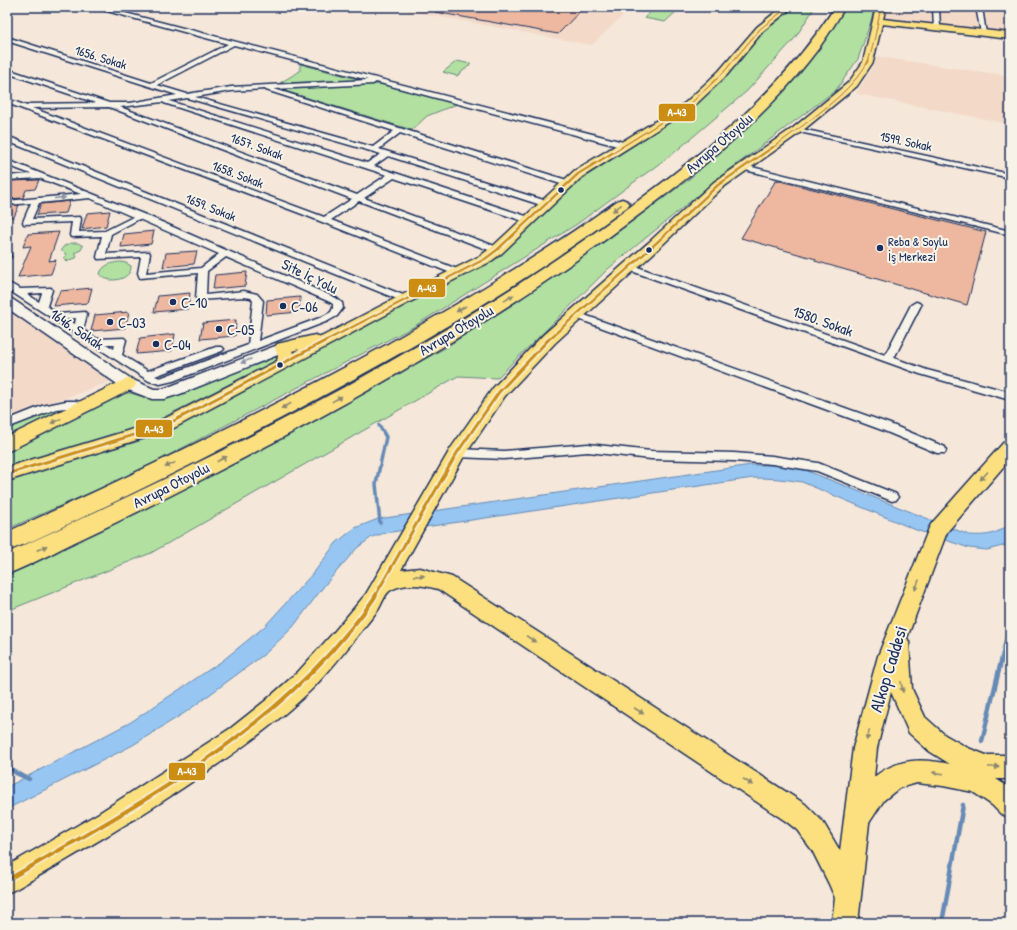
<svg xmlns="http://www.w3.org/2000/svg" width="1017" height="930" font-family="'Patrick Hand',sans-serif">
	<rect width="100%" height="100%" fill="#f5e7d9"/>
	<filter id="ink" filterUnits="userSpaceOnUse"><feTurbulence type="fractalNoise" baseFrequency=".025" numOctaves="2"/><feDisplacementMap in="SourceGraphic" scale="8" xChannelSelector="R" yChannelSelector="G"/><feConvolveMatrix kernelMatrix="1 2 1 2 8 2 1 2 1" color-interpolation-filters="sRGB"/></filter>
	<g filter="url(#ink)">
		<g fill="#f3d9c8">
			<polygon points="388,7 632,7 592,45"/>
			<polygon points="887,7 1010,7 1010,35 885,20"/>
			<polygon points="878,56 885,58 1010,76 1010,124 858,94 857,92 872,69"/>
			<polygon points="7,303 120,378 7,419"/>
		</g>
		<g fill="#b1e0a0" stroke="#66887f">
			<polygon points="656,7 680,8 665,22 644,18"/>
			<polygon points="795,7 815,7 795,38 747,91 675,152 577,224 413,327 131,475 7,529 7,478 130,444 159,435 183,424 491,257 585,177 693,107 737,63 763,32"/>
			<polygon points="846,7 874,7 872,18 858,59 836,90 720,177 608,269 497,378 458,376 151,553 7,611 7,576 326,413 445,348 536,288 611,237 688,180 742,133 786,89 828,36"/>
			<polygon points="457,61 471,64 457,76 443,72"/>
			<polygon points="300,64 361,80 280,83 300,71"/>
			<polygon points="384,84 457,104 427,116 412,130 279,89 281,88"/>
			<polygon points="71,243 78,243 83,246 81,250 74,253 77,256 76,258 66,261 64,258 67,254 64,253 61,250 64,246"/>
			<path d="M122 262 126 263 131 266C132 280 107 285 100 274 102 265 113 262 122 262Z"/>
			<polygon points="273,357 279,358 279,359 154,422 7,467 7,452 87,410 101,405 121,393 130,393 151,399 179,393"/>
			<polygon points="77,403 7,445 7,424 56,406"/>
		</g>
		<path fill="#96c6f1" stroke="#658ab6" d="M751 465H780L805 470 969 535C987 536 995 535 1010 524V544L987 550 969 548 916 530 802 482C785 479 770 478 753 478L385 533 372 537 357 548 324 586 293 627 266 653 186 712 133 745 7 809V787L131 722 222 661 264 627 315 571 336 543 355 528 378 519Z"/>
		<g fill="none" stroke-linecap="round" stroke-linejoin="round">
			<polyline stroke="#658ab6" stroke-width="3.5" points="379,425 386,437 376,484 380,523"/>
			<g stroke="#658ab6" stroke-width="4.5">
				<polyline points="982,741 1010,624"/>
				<polyline points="7,765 16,773 29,779"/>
				<polyline points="942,923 963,805"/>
			</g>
		</g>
		<g fill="#edb89f" stroke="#1b2f5e">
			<polygon points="435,7 584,7 558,34 435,12"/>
			<polygon points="39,180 35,189 26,190 23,198 7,199 7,190 11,181"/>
			<polygon points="776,180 986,232 967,305 815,261 816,259 741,238"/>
			<polygon points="70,201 66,213 37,215 41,204"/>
			<polygon points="19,205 14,217 7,217 7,206"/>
			<polygon points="110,211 106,226 82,229 87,213"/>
			<polygon points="154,231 151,244 121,247 124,234"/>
			<polygon points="59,232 49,261 56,260 51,274 18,277 31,246 23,247 28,234"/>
			<polygon points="197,251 194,264 163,267 166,253"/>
			<polygon points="247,272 245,286 213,289 215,275"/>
			<polygon points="92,288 88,303 54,306 60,291"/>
			<polygon points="190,293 188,309 154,312 158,296"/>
			<polygon points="300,297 299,312 266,315 267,300"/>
			<polygon points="129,312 125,328 91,331 95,315"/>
			<polygon points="236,320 235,336 200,339 203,323"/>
			<polygon points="175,334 172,351 136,354 140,338"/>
		</g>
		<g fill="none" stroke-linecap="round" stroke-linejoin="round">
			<g stroke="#1b2f5e" stroke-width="3">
				<g id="street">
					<path d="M92 7H102L627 143 628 145 627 147H621L376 82 373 84 274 89 570 181V185H564L400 133 379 149 550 202 551 204 547 206H544L388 156 374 166 532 218V222H526L394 178 364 198 500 248 501 250 497 253 494 252 359 201 331 220 462 271 463 273 462 275H456L302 214 7 103V99L27 106 30 104 96 103 7 73V69L109 103H130L177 95 7 41V37L151 83 228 44ZM234 45 368 80 231 87 187 94 157 85ZM265 89 266 90 394 131 373 147 195 97 231 91ZM187 98 381 154 367 163 169 101ZM163 102 164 103 387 175 357 195 120 107ZM109 107 352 199 324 217 32 108Z"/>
					<polygon points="933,7 939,7 940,28 937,30 934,28"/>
					<polygon points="976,7 982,7 986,34 981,33"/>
					<polygon points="797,128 1010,174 1010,178 795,131 793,130"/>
					<polygon points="7,136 408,297 410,299 408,301 402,301 7,141"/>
					<path d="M7 160 143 214 336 298 342 303 343 308 337 316 328 321 173 381 160 384 149 381 7 289V282L20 289 51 288 52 290 47 306 58 314 85 312 87 314 83 330 97 339 124 338 126 340 122 355 148 371 216 347H222L224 349 222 351 155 376 160 378 248 345 253 301 251 298 244 297 198 300 196 298 198 273 140 278 138 273 141 257 98 259 97 257 102 236 71 237 70 235 72 222 24 224 23 222 31 203 7 205V201L81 194 39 178 7 180V176L31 174 7 165ZM90 198 133 217 105 231 79 232 81 219 80 217 32 219 39 203ZM139 219 219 254 201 268 146 273 150 254 149 252 106 254 111 234ZM226 257 330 302 333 304V308L331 312 322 317 258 341 263 301 257 294 244 291 206 295 207 271ZM42 293 39 302 27 294ZM76 318 75 324 66 319ZM106 344H115L114 349Z"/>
					<polygon points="741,165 744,165 1010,231 1010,235 741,169"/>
					<polygon points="7,251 10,252 11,257 7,260"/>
					<polygon points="629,264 885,355 911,305 916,302 919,303 921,305 894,358 927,370 1010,392 1010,400 920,374 626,269 625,267"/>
					<polygon points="576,312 890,424 945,447 946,450 945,453 937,453 882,430 573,317 571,315"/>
					<polygon points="66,401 76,401 90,404 91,407 90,410 86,411 66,408 56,409 7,428 7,420 42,406"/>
					<polygon points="588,444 651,451 734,453 772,456 818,463 896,494 898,497 896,500 892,501 817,471 772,464 734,461 651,459 588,452 504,459 457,457 453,456 452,453 453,450 457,449 504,451"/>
				</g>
			</g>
			<g stroke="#1b2f5e" stroke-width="3">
				<polygon id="secondary" points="7,298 12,299 133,380 154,389 163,389 278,345 283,343 288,345 290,348 288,351 180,394 164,399 152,399 123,388 7,308"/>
			</g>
			<g stroke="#1b2f5e" stroke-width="3">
				<g id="primary">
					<path d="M782 7H793L763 31 727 75 693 107 582 177 502 253 490 262 410 302 172 429 7 481V467L160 421 277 361 278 356 275 348 277 344 315 335 321 337 400 296 480 256 492 247 574 171 685 103 719 71 757 27ZM299 349 293 353 292 351Z"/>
					<path d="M876 7H886L883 19 1010 33V39L882 24 873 62 857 86 801 132 722 188 658 249 555 343 505 396 463 458 401 570 420 568 452 577 805 804 823 822 840 851 853 748 878 656 929 528 932 523 1004 442 1010 440V459L947 532 907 638 909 642 912 689 925 717 945 735 968 748 986 755H1010V779H996L1010 788V817L1001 814 992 805 973 792 943 786 917 783 899 788 884 800 869 823 858 923H832L835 898 829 884 812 850 797 830 787 822 438 589C423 585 405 582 391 590 385 593 382 604 378 610 357 636 337 663 314 687 281 720 243 747 205 773 144 815 80 852 16 889L7 893V866L99 813 231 728 265 701 298 672 334 632 366 594 451 448 493 388 543 335 648 243 714 182 793 128 849 82 863 62ZM891 692 909 733 929 751 950 764C921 758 898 758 874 777L877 748Z"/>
					<polygon points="128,378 134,380 136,384 134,388 7,452 7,437"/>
				</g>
			</g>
			<g stroke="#1b2f5e" stroke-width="3">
				<g id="highway">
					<path d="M835 7H845C834 26 822 45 808 62 759 124 695 173 632 220 500 319 357 400 211 475 166 498 122 520 77 541 54 552 31 565 7 574V553C220 455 433 352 623 212 705 152 779 94 835 7Z"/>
					<path d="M622 199 627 201 630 204 627 207C493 307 343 387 194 463 155 482 115 502 75 521 53 531 30 543 7 551V532C136 474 262 413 386 345 465 300 543 254 617 201Z"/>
				</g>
			</g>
			<use href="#street" fill="#f7f3e8" fill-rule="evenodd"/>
			<use href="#secondary" fill="#f7f3e8" fill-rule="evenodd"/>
			<use href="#primary" fill="#fce080" fill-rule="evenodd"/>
			<use href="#highway" fill="#fce080" fill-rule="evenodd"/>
			<g stroke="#f7f3e8" stroke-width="3">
				<g id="bus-1-far3">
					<polyline points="620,148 689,105 723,73 760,29 788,7"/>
					<path d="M772 148C801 127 850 94 867 63 873 53 878 20 881 7"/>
				</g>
			</g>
			<g stroke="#f7f3e8" stroke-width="5">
				<g id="bus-1-far2">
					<polyline points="325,341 485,259 497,250 578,174 622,147"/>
					<polyline points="547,341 653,246 718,185 773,147"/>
				</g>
			</g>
			<g stroke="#f7f3e8" stroke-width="6">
				<g id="bus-1-far1">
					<polyline points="7,474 166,425 327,340"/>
					<polyline points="375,596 457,453 499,392 548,340"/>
				</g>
			</g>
			<g stroke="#f7f3e8" stroke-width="7">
				<path id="bus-1" d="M7 880C121 815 242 750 331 652 346 634 364 615 376 595"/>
			</g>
			<use href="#bus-1-far3" stroke="#cb8e13" stroke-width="1.5"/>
			<use href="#bus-1-far2" stroke="#cb8e13" stroke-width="2.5"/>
			<use href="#bus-1-far1" stroke="#cb8e13" stroke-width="3"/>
			<use href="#bus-1" stroke="#cb8e13" stroke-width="4"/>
		</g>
		<defs><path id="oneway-solid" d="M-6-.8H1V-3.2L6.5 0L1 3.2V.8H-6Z"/></defs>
		<g fill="#8991a3">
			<use href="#oneway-solid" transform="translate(60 198) rotate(-5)"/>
			<use href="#oneway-solid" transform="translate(246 361) rotate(158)"/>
		</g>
		<g fill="#8c886f">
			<use href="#oneway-solid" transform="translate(617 208) rotate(143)"/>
			<use href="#oneway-solid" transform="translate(509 298) rotate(-32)"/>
			<use href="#oneway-solid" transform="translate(461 309) rotate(150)"/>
			<use href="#oneway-solid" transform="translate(337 399) rotate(-29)"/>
			<use href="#oneway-solid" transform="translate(286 406) rotate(152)"/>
			<use href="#oneway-solid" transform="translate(56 421) rotate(154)"/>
			<use href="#oneway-solid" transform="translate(222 459) rotate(-27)"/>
			<use href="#oneway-solid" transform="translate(170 465) rotate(154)"/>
			<use href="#oneway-solid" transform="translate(984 476) rotate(132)"/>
			<use href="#oneway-solid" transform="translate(42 548) rotate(-25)"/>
			<use href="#oneway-solid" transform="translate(419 576) rotate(1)"/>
			<use href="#oneway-solid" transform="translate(917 585) rotate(112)"/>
			<use href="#oneway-solid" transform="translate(531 639) rotate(33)"/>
			<use href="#oneway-solid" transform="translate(902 687) rotate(79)"/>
			<use href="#oneway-solid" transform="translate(639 711) rotate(33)"/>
			<use href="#oneway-solid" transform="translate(868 735) rotate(105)"/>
			<use href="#oneway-solid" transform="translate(994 767)"/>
			<use href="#oneway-solid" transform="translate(938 773) rotate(-173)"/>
			<use href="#oneway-solid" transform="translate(748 782) rotate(33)"/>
		</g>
	</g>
	<g fill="#1b2f5e" stroke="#f7f3e8" stroke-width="1.5">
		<circle cx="561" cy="190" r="3.5"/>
		<circle cx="880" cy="248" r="4"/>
		<circle cx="649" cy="250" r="3.5"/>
		<circle cx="173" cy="302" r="4"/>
		<circle cx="283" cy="306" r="4"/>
		<circle cx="110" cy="322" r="4"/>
		<circle cx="219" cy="329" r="4"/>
		<circle cx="156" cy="344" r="4"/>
		<circle cx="280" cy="365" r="3.5"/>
	</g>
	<g text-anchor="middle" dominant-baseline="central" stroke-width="4" stroke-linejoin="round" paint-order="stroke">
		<g font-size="13" fill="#1b2f5e" stroke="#f7f3e8">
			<text transform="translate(101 57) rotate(17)">1656. Sokak</text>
			<text transform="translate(906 141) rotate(12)">1599. Sokak</text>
			<text transform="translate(257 146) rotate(20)">1657. Sokak</text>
			<text transform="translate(238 174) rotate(21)">1658. Sokak</text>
			<text transform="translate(211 207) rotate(22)">1659. Sokak</text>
		</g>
		<g font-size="13" fill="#1b2f5e" stroke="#f7f3e8" text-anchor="start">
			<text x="888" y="241">Reba &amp; Soylu<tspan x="888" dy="15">İş Merkezi</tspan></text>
		</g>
		<g font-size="15" fill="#1b2f5e" stroke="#f7f3e8">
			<text transform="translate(719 143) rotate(-41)">Avrupa Otoyolu</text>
			<text transform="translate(310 276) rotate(26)">Site İç Yolu</text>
			<text transform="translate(823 321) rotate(20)">1580. Sokak</text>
			<text transform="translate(77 329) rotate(34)">1646. Sokak</text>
			<text transform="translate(456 330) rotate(-31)">Avrupa Otoyolu</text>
			<text transform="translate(171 485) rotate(-27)">Avrupa Otoyolu</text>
		</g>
		<g font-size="15" fill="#1b2f5e" stroke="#f7f3e8" text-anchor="start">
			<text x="181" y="302">C-10</text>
			<text x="291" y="306">C-06</text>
			<text x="118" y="322">C-03</text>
			<text x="227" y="329">C-05</text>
			<text x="164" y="344">C-04</text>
		</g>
		<g font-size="18" fill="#1b2f5e" stroke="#f7f3e8">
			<text transform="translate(888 669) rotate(-73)">Alkop Caddesi</text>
		</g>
	</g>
	<g stroke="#f7f3e8" stroke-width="1.5">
		<rect x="658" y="103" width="38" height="19" rx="4" fill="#cb8e13"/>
		<rect x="408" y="278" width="38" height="20" rx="4" fill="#cb8e13"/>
		<rect x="135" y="419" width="38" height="19" rx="4" fill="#cb8e13"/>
		<rect x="168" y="762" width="38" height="19" rx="4" fill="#cb8e13"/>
	</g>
	<g font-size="11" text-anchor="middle" font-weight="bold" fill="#fff">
		<text x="677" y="116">A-43</text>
		<text x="427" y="292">A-43</text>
		<text x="154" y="433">A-43</text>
		<text x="187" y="775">A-43</text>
	</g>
	<rect width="1017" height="930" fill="none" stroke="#f7f3e8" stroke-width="24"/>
	<rect x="12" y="12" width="993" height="906" fill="none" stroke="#1b2f5e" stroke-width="1.5" filter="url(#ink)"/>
</svg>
